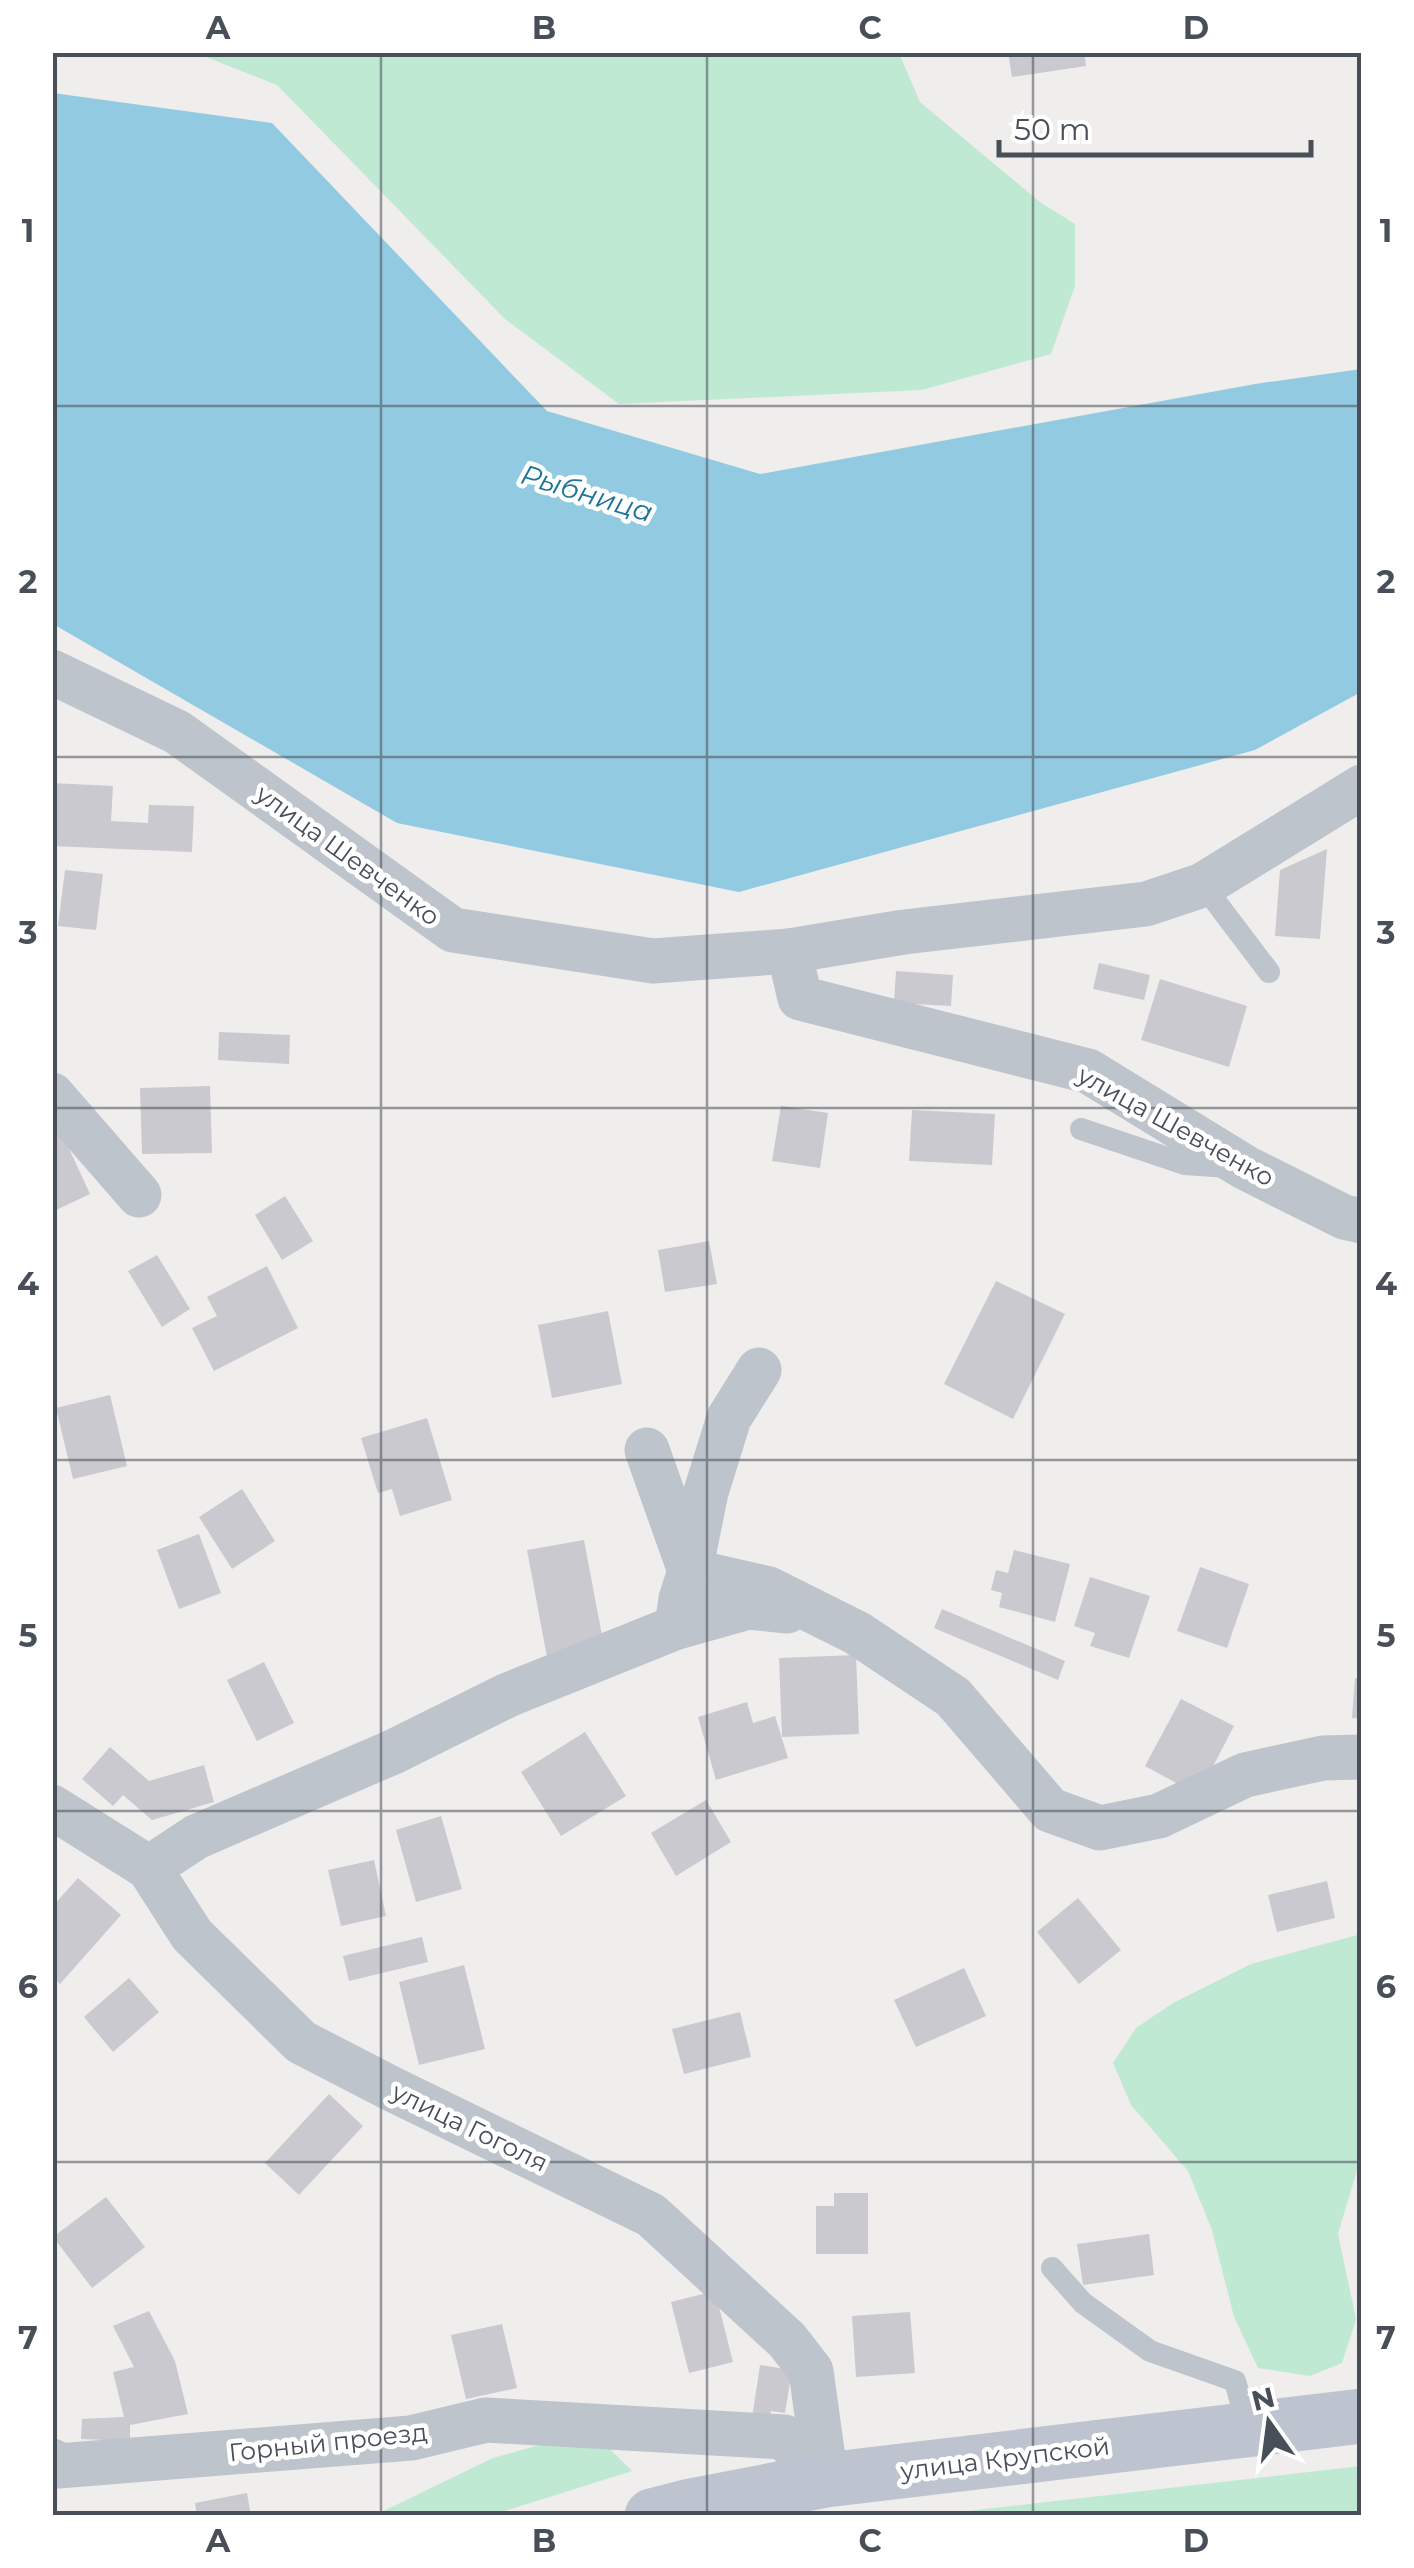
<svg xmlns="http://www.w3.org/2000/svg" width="1414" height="2568" font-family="Montserrat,sans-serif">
	<rect width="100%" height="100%" fill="#f0eded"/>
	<g fill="#c0e9d3">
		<polygon points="196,53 899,53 920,102 1040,202 1075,224 1075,286 1051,354 922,390 619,404 505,319 277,85"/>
		<polygon points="1361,1934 1361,2157 1338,2234 1356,2319 1342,2363 1310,2376 1258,2368 1234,2317 1212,2230 1188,2171 1131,2105 1113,2063 1136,2028 1173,2003 1251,1964"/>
		<polygon points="554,2441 602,2441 632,2471 492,2515 373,2516 493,2458"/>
		<polygon points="1361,2466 1361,2515 932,2515"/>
	</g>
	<polygon fill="#92cbe1" points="53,93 272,123 547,411 760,474 1255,384 1361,369 1361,692 1255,750 739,892 397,823 53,624"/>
	<g fill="#c9c9cf">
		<polygon points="1008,52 1084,52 1086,66 1012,77"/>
		<polygon points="52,783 113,786 111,821 148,823 149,805 194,806 192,852 52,846"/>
		<polygon points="1327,849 1320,939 1275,936 1280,870"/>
		<polygon points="65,870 103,874 96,930 58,926"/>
		<polygon points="1099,963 1150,975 1144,1000 1093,989"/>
		<polygon points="896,971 953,975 951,1006 894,1003"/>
		<polygon points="1160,979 1247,1006 1229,1067 1141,1040"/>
		<polygon points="219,1032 290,1035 289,1064 218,1060"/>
		<polygon points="210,1086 212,1153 142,1154 140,1088"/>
		<polygon points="781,1106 828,1113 820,1168 772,1161"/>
		<polygon points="912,1110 995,1114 992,1165 909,1161"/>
		<polygon points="60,1129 90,1194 52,1212 52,1132"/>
		<polygon points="285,1196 313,1241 282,1260 255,1215"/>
		<polygon points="709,1241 717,1284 665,1292 658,1250"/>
		<polygon points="157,1255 190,1309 162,1327 128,1271"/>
		<polygon points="267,1266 298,1328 214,1371 192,1328 217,1316 207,1297"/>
		<polygon points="996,1281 1065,1314 1013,1419 944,1384"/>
		<polygon points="608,1311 622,1384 552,1398 538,1325"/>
		<polygon points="110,1395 127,1466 73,1479 56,1408"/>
		<polygon points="427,1418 452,1500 400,1516 392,1489 378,1493 361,1438"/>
		<polygon points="242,1489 275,1541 232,1569 199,1517"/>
		<polygon points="199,1534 221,1593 179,1609 157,1550"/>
		<polygon points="584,1540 604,1646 547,1657 527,1550"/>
		<polygon points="1014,1550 1070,1564 1055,1622 999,1607 1002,1593 991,1590 996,1570 1008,1573"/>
		<polygon points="1200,1567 1249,1584 1227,1648 1177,1631"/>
		<polygon points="1090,1577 1150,1596 1129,1658 1090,1646 1095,1633 1074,1626"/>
		<polygon points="942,1609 1065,1661 1058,1680 934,1628"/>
		<polygon points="856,1655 859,1734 782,1737 779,1658"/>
		<polygon points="264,1662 294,1723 257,1741 227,1680"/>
		<polygon points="1355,1678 1362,1679 1362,1719 1352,1718"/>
		<polygon points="1181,1699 1234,1726 1209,1774 1178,1784 1145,1766"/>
		<polygon points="747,1702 753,1723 775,1716 788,1758 716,1780 698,1717"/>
		<polygon points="585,1732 626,1796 561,1836 521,1772"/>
		<polygon points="110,1747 149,1781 204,1765 214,1802 152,1820 123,1795 113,1806 82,1779"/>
		<polygon points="706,1800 731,1842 676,1876 651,1833"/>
		<polygon points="441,1816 462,1889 416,1902 396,1830"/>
		<polygon points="374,1860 386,1916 341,1926 328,1870"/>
		<polygon points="78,1878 121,1915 60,1984 52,1977 52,1907"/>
		<polygon points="1327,1881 1335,1918 1277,1932 1268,1895"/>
		<polygon points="1078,1898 1121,1950 1079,1984 1037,1932"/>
		<polygon points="422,1937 428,1962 349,1981 343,1956"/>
		<polygon points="464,1965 485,2049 419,2065 399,1982"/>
		<polygon points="964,1968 986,2016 916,2047 894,2000"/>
		<polygon points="129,1978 159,2012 113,2052 84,2017"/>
		<polygon points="740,2012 751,2057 684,2074 672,2029"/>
		<polygon points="329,2094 363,2126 299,2195 265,2163"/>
		<polygon points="834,2193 868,2193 868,2254 816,2254 816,2206 834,2206"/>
		<polygon points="106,2197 145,2247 92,2288 53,2237"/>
		<polygon points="1149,2234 1154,2275 1083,2285 1077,2244"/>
		<polygon points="715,2291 733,2362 689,2373 671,2302"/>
		<polygon points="149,2311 175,2361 188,2414 130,2425 130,2441 81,2439 82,2419 124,2417 113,2372 134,2367 113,2326"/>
		<polygon points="910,2312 915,2373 856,2377 852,2316"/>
		<polygon points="502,2324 517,2388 466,2399 451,2335"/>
		<polygon points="760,2365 792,2370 785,2413 771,2411 769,2421 752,2418"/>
		<polygon points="247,2493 251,2516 197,2516 195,2503"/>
	</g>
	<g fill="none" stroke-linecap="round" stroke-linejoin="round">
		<g stroke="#bdc4cb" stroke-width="22">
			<polyline points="1203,885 1269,972"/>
			<polyline points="1081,1129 1185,1164 1227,1167"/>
			<polyline points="1052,2268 1083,2303 1150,2351 1235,2381 1248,2428"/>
		</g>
		<g stroke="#bdc4cb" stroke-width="45">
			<polyline points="52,672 177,732 453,930 653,961 789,951 904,932 1146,904 1203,885 1362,787"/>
			<polyline points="789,951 800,998 1088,1071 1246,1168 1344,1217 1362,1221"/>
			<polyline points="52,1095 139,1195"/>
			<polyline points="647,1450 690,1571 769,1589 857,1633 953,1697 1050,1810 1100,1828 1159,1816 1245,1775 1323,1758 1362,1757"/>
			<polyline points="677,1627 748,1607 787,1611"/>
			<polyline points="52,1807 149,1868 192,1935 301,2042 392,2089 651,2215 787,2340 811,2371 826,2480"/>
			<polyline points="149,1868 196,1837 393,1752 508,1695 677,1627 681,1599 690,1571 706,1492 729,1418 759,1370"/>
			<polyline points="52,2461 58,2466 411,2438 486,2420 784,2437 826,2480"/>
		</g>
		<polyline stroke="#bdc4cf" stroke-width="55" points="652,2516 691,2506 826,2480 1362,2416"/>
	</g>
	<path fill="none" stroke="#484f58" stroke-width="2.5" stroke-opacity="0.55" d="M381 52V2516M707 52V2516M1033 52V2516M52 406H1362M52 757H1362M52 1108H1362M52 1460H1362M52 1811H1362M52 2162H1362"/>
	<g text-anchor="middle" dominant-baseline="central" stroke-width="9" stroke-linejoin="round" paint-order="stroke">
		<g font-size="25" fill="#484f58" stroke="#fff">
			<text transform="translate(348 855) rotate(36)">улица Шевченко</text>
			<text transform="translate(1176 1126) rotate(29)">улица Шевченко</text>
			<text transform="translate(470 2127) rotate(26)">улица Гоголя</text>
			<text transform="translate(328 2442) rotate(-6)">Горный проезд</text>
			<text transform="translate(1005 2458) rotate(-7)">улица Крупской</text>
		</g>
		<g font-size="28" font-style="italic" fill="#1d7496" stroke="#fff">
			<text transform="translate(587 493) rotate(17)">Рыбница</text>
		</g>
	</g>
	<rect width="1414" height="2568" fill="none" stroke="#ffffff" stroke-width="110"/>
	<g transform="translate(1269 2423) rotate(346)" stroke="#ffffff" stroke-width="8" paint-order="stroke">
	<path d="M0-8L18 38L0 25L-18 38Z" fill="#484f58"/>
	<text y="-15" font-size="28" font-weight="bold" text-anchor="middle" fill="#484f58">N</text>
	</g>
	<path d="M999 140v15h312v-15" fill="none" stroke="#484f58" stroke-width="5"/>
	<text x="1014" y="140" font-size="30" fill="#484f58" stroke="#ffffff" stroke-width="8" paint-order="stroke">50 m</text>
	<rect x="55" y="55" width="1304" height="2458" fill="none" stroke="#484f58" stroke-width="4"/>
	<g font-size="32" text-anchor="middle" font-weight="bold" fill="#484f58">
		<text x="218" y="39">A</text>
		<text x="544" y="39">B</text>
		<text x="870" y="39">C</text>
		<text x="1196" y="39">D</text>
		<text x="28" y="242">1</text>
		<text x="1386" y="242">1</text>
		<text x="28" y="593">2</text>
		<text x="1386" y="593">2</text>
		<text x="28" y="944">3</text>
		<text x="1386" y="944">3</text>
		<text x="28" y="1295">4</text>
		<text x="1386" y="1295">4</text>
		<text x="28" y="1647">5</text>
		<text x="1386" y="1647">5</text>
		<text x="28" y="1998">6</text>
		<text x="1386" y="1998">6</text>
		<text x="28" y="2349">7</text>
		<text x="1386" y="2349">7</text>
		<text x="218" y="2552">A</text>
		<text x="544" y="2552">B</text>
		<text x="870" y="2552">C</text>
		<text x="1196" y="2552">D</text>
	</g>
</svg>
